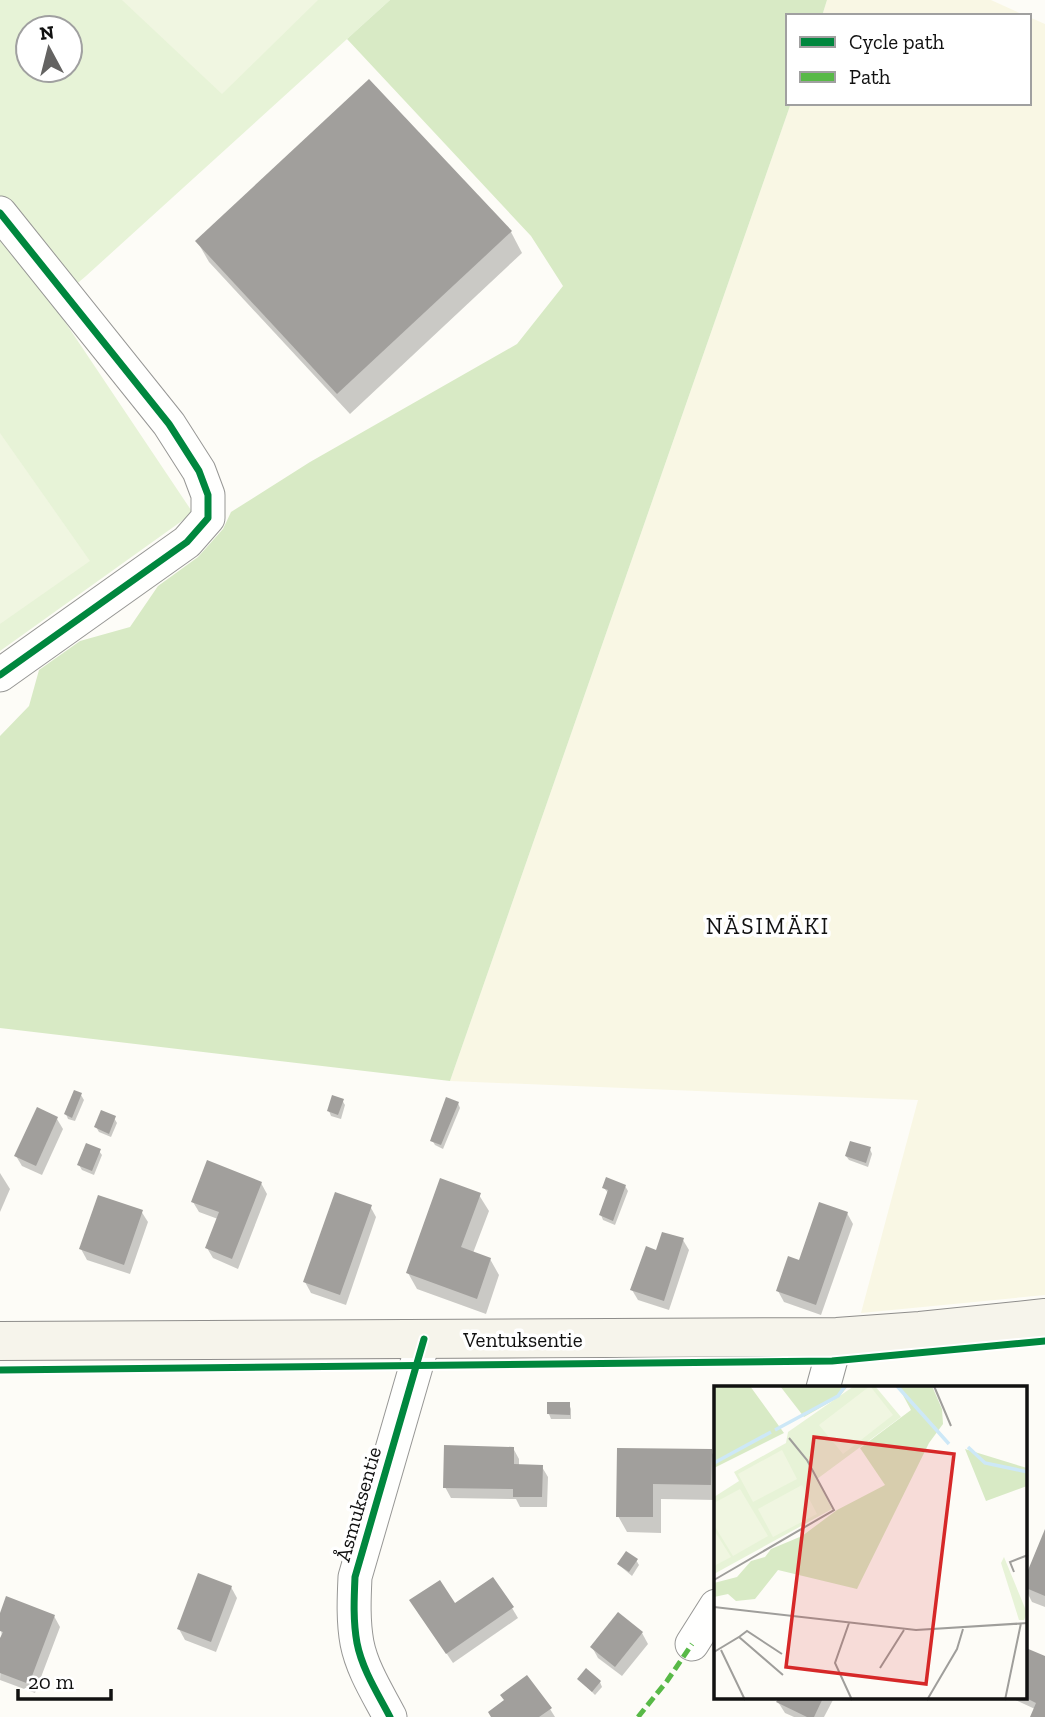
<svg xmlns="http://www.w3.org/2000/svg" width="1045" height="1717" font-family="'Zilla Slab',serif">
	<rect width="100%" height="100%" fill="#fdfcf7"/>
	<g fill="#f9f7e4">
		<polygon points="827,0 991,0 1026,16 822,16"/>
		<polygon points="1029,17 1045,24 1045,1295 861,1313 918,1100 450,1081 791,103 1029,103"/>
	</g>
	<path fill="#e7f3d7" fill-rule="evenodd" d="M0 0H390L86 276 53 304 193 513 0 651ZM28 28H70V70H28Z"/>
	<polygon fill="#d8eac5" points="390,0 827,0 822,16 788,16 788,103 791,103 450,1081 0,1028 0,736 29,706 39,670 80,641 130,627 158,586 198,557 223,529 231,512 310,462 517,344 563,286 531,236 347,39"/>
	<g fill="#f0f6e1">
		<polygon points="122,0 318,0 222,94"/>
		<polygon points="0,433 90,561 0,624"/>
	</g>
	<g fill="#0003">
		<polygon points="369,81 511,232 522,253 350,414 209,262 197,241"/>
		<polygon points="81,1095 84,1100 75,1121 68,1119 66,1114"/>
		<polygon points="342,1100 345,1105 341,1119 331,1116 329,1111"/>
		<polygon points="458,1103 460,1108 443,1149 435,1145 432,1140"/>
		<polygon points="114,1118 117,1123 111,1137 99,1132 96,1127"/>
		<polygon points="57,1119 63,1129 42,1175 22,1166 16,1156"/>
		<polygon points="870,1149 872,1154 868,1167 849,1160 846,1156"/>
		<polygon points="99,1151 102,1155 94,1175 82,1170 79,1165"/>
		<polygon points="0,1173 10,1189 0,1212"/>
		<polygon points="261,1183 267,1194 238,1269 213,1258 207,1248 218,1219 199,1212 193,1202"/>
		<polygon points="625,1186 628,1191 615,1225 603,1220 601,1215 609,1194 604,1188"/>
		<polygon points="479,1195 489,1211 473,1253 490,1259 499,1275 486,1314 417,1289 408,1273"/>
		<polygon points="370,1206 376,1217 346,1305 311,1293 305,1282"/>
		<polygon points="141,1211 148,1222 130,1274 87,1260 81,1249"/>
		<polygon points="847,1213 853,1224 821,1315 784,1302 778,1291 800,1262"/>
		<polygon points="683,1240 689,1250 669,1310 638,1300 632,1290 657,1252"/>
		<polygon points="569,1404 571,1409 571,1419 551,1419 549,1414"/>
		<polygon points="513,1448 519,1459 519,1466 542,1467 548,1477 547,1507 520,1507 516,1499 451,1498 445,1487"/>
		<polygon points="619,1449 711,1451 716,1460 716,1500 661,1499 661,1533 627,1532 618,1516"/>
		<polygon points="1045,1534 1045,1607 1032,1602 1026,1590 1026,1580"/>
		<polygon points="636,1560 639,1565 632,1576 619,1565"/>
		<polygon points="231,1587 237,1598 216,1652 185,1640 179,1629"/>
		<polygon points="455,1605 512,1608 518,1618 453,1663 418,1611"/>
		<polygon points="54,1616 60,1627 35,1693 0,1680 2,1639 0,1617"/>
		<polygon points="642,1633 648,1644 622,1676 598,1658 592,1647"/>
		<polygon points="1026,1650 1045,1658 1045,1717 1032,1717 1035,1709 1011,1698 1026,1698"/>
		<polygon points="579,1679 600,1682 602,1687 595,1695"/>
		<polygon points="781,1698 834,1698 824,1717 794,1717 785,1713 778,1702"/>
		<polygon points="550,1709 555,1717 492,1717"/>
	</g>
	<g fill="#a19f9c">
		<polygon points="369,79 512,231 337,394 195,241"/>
		<polygon points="74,1090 82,1093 72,1118 64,1114"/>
		<polygon points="332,1095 344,1099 338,1115 327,1111"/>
		<polygon points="446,1097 459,1102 441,1145 430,1141"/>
		<polygon points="37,1107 58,1117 36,1166 14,1156"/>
		<polygon points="101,1110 116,1116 109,1134 94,1127"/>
		<polygon points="850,1141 871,1147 866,1163 845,1156"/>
		<polygon points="86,1143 101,1149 92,1171 77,1165"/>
		<polygon points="207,1160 262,1182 232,1259 205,1248 219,1212 191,1202"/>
		<polygon points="606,1177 626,1185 613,1221 599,1215 608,1190 602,1188"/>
		<polygon points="440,1178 481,1193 461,1247 491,1258 477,1299 406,1273"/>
		<polygon points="335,1192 372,1205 340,1295 303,1282"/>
		<polygon points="98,1195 143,1210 124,1265 79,1249"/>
		<polygon points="819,1202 848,1212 816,1305 776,1291 788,1256 799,1260"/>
		<polygon points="662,1232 684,1238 664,1301 630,1290 646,1246 656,1250"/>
		<polygon points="547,1402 570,1402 570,1415 547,1414"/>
		<polygon points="444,1445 514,1447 514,1464 543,1465 542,1497 513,1497 513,1489 443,1488"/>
		<polygon points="617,1448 712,1449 711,1485 653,1484 653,1517 616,1517"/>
		<polygon points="1045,1529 1045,1596 1026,1588 1026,1575"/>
		<polygon points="626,1551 638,1559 629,1572 617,1564"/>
		<polygon points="198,1573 232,1586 211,1642 177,1629"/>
		<polygon points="493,1577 514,1607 446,1654 409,1600 440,1580 455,1603"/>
		<polygon points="6,1596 55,1615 29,1684 0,1673 0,1638 3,1632 0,1631 0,1613"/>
		<polygon points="618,1612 643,1632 615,1667 590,1647"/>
		<polygon points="1026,1648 1045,1656 1045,1717 1030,1717 1036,1703 1026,1698"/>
		<polygon points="586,1668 601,1681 592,1692 577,1679"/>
		<polygon points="527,1675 552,1708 539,1717 491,1717 488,1712 504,1700 500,1695"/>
		<polygon points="779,1698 823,1698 814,1717 807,1717 776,1702"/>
	</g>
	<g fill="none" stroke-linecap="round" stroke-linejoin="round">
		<g stroke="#979795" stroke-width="35">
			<g id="street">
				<polyline points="0,213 169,424 199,471 208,495 208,518 187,542 0,675"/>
				<polyline points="823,1388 837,1337"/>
				<polyline points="692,1644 716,1606"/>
				<path d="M390 1717C378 1694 362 1669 357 1643 353 1621 354 1599 355 1577L424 1339"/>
			</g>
		</g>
		<g stroke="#8e8d8b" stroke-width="40">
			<polyline id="secondary" points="0,1341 837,1337 920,1331 1045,1318"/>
		</g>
		<use href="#street" stroke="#fffffe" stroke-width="33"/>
		<use href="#secondary" stroke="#f6f4eb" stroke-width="38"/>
		<polyline stroke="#58b947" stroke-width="5" stroke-dasharray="10 5" stroke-linecap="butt" points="638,1717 667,1681 692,1644"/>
		<g stroke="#fff" stroke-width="11">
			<g id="cycleway">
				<polyline points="0,213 169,424 199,471 208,495 208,518 187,542 0,675"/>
				<polyline points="0,1370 832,1361 1045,1341"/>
				<path d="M390 1717C378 1694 362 1669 357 1643 353 1621 354 1599 355 1577L424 1339"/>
			</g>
		</g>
		<use href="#cycleway" stroke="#00873e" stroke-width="7"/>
	</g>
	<g text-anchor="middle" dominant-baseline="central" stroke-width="7" stroke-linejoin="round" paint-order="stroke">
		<g font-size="21" fill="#111" stroke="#fff">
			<text x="523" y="1339">Ventuksentie</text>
			<text transform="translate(358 1504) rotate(-74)">Åsmuksentie</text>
		</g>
		<g font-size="23" letter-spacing="2" fill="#111" stroke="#fff">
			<text x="768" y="926">NÄSIMÄKI</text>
		</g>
	</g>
	<g transform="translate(714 1386)">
		<rect width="313" height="313" fill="#fdfcf7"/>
		<path d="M140 0H161L187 31 103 93 118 123 0 188V111L25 95 20 86 72 57 74 46ZM290 171 313 227 310 234H305L287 177Z" fill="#e7f3d7"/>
		<path d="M0 0H36L70 47 0 82ZM66 0H134L125 11 90 31ZM184 0H218L228 23 229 38 215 57 143 203 64 184 41 213 22 215 14 208 0 211V197L23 191 37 175 51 171 57 163 88 150 123 124 171 99 146 62 197 24ZM251 63 313 82V100L272 115Z" fill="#d8eac5"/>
		<path d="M156 0 179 29 129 68 105 39ZM68 64 83 93 39 116 24 88ZM88 99 103 128 59 151 44 123ZM26 103 54 150 19 170 0 139V117ZM0 144 17 171 0 180Z" fill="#f0f6e1"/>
		<path fill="none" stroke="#cde8f7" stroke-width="3.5" d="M183 0 235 58M61 44 124 10 131 0M254 61 271 77 314 86M0 77 57 46"/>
		<path fill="none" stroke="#9f9e9b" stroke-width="2" d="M220 0 237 40M300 186 296 176 314 169M0 194 120 124 93 74 75 52M0 221 202 244 314 237M135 237 121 277 138 314M25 251 33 245 68 268M7 264 31 314M0 266 25 251 69 289M166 282 190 244M213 314 243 263 249 243M291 314 307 237"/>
		<path fill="#d62828" fill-opacity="0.15" stroke="#d62828" stroke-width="3.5" d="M100 51 240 68 212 298 72 281Z"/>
		<rect width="313" height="313" fill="none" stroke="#111" stroke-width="3.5"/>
	</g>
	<rect x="786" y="14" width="245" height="91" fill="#ffffff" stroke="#a0a0a0" stroke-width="2"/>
	<rect x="800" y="37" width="35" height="10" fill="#00873e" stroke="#a0a0a0" stroke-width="2"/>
	<text x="849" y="49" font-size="21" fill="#111111">Cycle path</text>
	<rect x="800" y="72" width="35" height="10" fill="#58b947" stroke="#a0a0a0" stroke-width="2"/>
	<text x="849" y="84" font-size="21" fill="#111111">Path</text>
	<g transform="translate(49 49) rotate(353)"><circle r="33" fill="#ffffff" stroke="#a0a0a0" stroke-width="2"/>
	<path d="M0-5L12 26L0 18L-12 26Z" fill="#646362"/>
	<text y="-10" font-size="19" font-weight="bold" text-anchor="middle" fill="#111111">N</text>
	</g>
	<path d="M18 1689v10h93v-10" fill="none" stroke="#111111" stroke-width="3.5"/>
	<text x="28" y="1689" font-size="21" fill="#111111" stroke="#ffffff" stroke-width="5" paint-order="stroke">20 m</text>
</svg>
